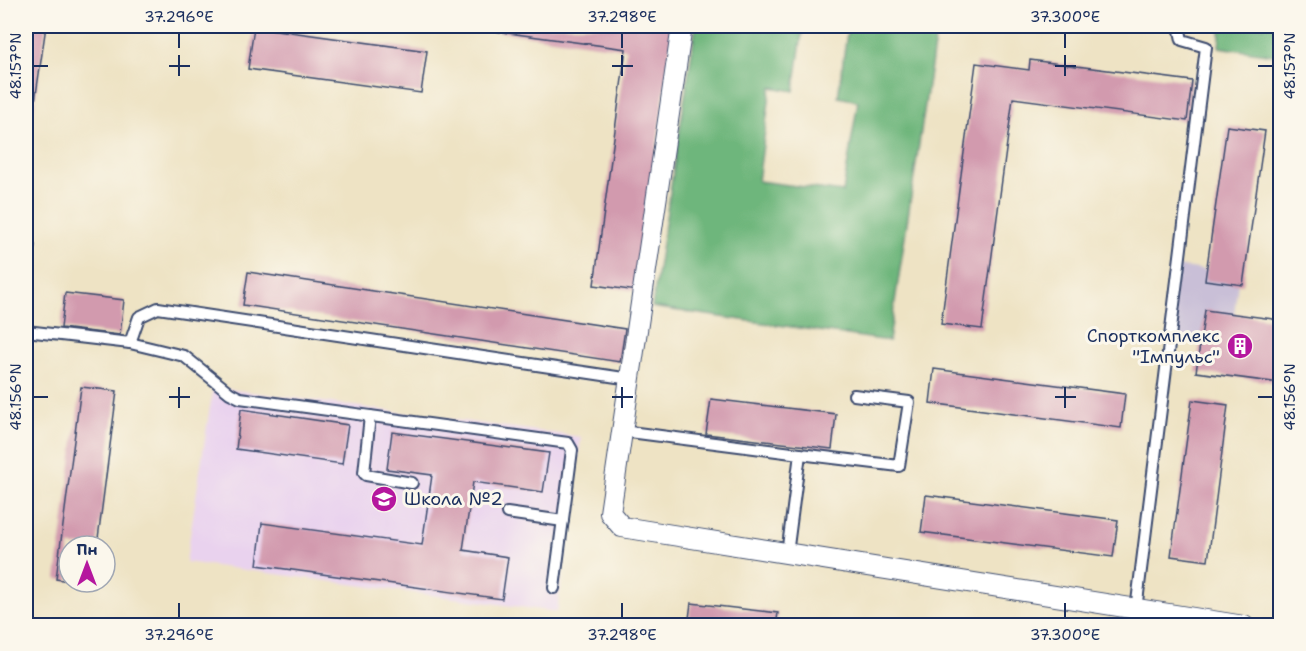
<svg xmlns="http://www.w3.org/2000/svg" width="1306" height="651" font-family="'Shantell Sans',sans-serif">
	<rect width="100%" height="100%" fill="#fbf7ec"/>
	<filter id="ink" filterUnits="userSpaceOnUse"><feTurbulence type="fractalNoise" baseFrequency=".0167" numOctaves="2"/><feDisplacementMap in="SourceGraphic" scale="12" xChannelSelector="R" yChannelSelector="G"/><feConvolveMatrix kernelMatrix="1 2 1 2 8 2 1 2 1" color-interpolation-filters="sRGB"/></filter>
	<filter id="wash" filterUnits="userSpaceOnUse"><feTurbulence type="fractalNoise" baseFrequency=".008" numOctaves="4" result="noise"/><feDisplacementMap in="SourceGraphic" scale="24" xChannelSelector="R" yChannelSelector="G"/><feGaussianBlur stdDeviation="1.35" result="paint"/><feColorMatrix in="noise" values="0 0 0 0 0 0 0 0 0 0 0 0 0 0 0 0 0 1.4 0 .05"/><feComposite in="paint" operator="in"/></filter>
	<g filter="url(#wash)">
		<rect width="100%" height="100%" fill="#eee3c4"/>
		<polygon fill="#e9d2ee" points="213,387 581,437 557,612 186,562"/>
		<polygon fill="#c9bfd7" points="1177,266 1239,275 1230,346 1168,339"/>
		<g fill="#6eb67b" stroke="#44726c" stroke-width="1.5">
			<polygon points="696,26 803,26 794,91 771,87 758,181 843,192 858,101 838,97 848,26 937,26 889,341 652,307"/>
			<polygon points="1221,26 1280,26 1280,56 1219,47"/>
		</g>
		<g id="blocks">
			<g fill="#d29aae">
				<polygon points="26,26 46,26 27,156 26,156"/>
				<polygon points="457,26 673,26 637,291 594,285 626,49"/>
				<polygon points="254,27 427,51 421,93 248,69"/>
				<polygon points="1030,60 1192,81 1187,121 1013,98 982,329 941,324 976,63 1029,70"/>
				<polygon points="1227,126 1265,131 1243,285 1205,280"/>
				<polygon points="26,244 35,245 30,281 26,280"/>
				<polygon points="248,272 625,329 620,362 243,305"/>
				<polygon points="65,293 124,300 120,335 61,328"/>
				<polygon points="1205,310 1280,320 1280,383 1196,372"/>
				<polygon points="934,369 1125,394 1121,428 930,403"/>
				<polygon points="81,387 117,391 97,546 69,546 69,581 56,579"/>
				<polygon points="711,399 836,414 832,449 706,434"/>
				<polygon points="1192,400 1228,405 1208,561 1171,556"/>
				<polygon points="241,409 348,425 342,464 236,449"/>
				<polygon points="392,432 549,453 543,492 473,482 463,550 508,557 502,599 257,565 262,523 422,545 432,475 387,469"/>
				<polygon points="926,495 1118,520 1113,557 921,532"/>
				<polygon points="691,603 778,613 776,626 688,626"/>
			</g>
		</g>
	</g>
	<g filter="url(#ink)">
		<use href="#blocks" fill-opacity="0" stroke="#3b4a6d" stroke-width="1.5"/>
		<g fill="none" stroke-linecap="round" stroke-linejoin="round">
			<g stroke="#3b4a6d" stroke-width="14">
				<g id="service">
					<polyline points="26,331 130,343 139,317 158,308 630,379"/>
					<polyline points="130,343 184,356 230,393 240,398 568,443 572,450 554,588"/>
					<polyline points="370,416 364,473 366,475 412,483"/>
					<polyline points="622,431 800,454 787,554"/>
					<polyline points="800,454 899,466 909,402 854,395"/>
					<polyline points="507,513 563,521"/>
					<polyline points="1136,610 1206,47 1182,40 1179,26"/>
				</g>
			</g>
			<g stroke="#3b4a6d" stroke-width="22">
				<polyline id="minor" points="682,26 610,513 622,527 1244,626"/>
			</g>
			<use href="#service" stroke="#fff" stroke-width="10"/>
			<use href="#minor" stroke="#fff" stroke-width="20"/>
		</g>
	</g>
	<path fill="none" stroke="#1b2f5e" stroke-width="2" d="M179 33V48M622 33V48M1065 33V48M179 55V76M622 55V76M1065 55V76M33 66H48M169 66H190M612 66H633M1055 66H1076M1258 66H1273M179 387V408M622 387V408M1065 387V408M33 397H48M169 397H190M612 397H633M1055 397H1076M1258 397H1273M179 603V618M622 603V618M1065 603V618"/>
	<defs>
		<g id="building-disc" transform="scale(1.35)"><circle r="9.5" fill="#b5179e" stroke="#fbf7ec"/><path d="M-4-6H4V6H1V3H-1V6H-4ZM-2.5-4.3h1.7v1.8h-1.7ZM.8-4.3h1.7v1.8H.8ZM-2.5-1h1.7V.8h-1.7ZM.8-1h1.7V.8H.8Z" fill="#fff"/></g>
		<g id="school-disc" transform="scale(1.35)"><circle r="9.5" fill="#b5179e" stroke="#fbf7ec"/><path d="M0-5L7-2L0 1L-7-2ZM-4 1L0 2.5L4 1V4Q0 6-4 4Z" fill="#fff"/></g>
	</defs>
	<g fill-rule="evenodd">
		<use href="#building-disc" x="1240" y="346"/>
		<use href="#school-disc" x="384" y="499"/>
	</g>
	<g text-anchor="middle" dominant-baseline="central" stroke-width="6" stroke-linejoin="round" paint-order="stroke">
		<g font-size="18" fill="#1b2f5e" stroke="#fbf7ec" text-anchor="end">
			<text x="1220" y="336">Спорткомплекс<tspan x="1220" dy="21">"Імпульс"</tspan></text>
			<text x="404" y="499" text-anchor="start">Школа №2</text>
		</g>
	</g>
	<rect width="1306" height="651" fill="none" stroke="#fbf7ec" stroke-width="66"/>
	<g transform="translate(87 564)"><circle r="28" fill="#fbf7ec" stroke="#a1a7b3" stroke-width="1.5"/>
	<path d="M0-4.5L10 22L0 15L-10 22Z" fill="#b5179e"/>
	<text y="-9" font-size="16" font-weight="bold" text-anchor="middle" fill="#1b2f5e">Пн</text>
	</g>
	<rect x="33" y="33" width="1240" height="585" fill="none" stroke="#1b2f5e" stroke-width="2"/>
	<g font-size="15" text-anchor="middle" fill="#1b2f5e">
		<text x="179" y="22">37.296°E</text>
		<text x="622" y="22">37.298°E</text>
		<text x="1065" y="22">37.300°E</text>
		<text transform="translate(16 66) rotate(-90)" y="5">48.157°N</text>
		<text transform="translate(1290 66) rotate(-90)" y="5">48.157°N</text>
		<text transform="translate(16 397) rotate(-90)" y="5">48.156°N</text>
		<text transform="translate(1290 397) rotate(-90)" y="5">48.156°N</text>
		<text x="179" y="640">37.296°E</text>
		<text x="622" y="640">37.298°E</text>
		<text x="1065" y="640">37.300°E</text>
	</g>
</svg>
